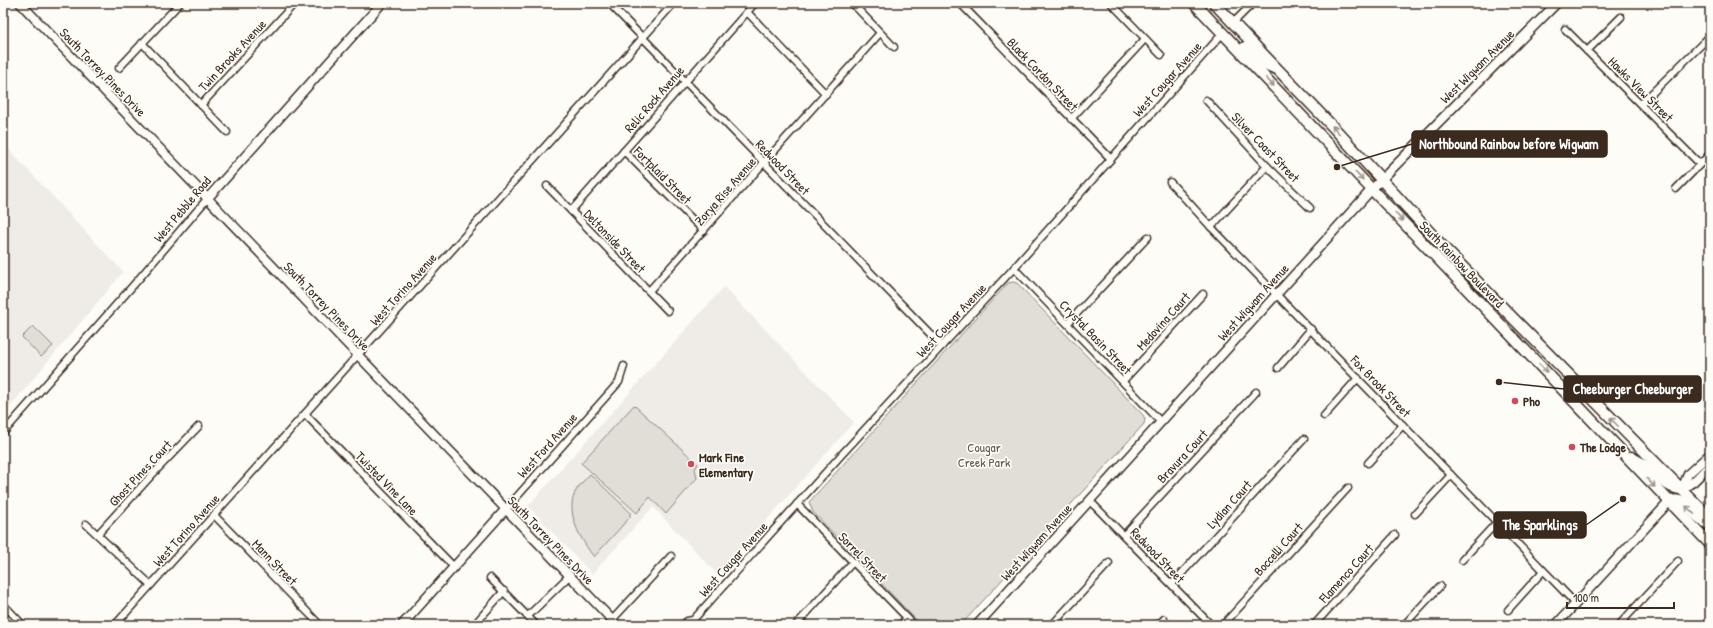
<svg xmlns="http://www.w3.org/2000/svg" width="1713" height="628" font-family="'Patrick Hand',sans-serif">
	<rect width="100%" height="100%" fill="#fdfcf7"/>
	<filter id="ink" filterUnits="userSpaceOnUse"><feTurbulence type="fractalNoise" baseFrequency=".025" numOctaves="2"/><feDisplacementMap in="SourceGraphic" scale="8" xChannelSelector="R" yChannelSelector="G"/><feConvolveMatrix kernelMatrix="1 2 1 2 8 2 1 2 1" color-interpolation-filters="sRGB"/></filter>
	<g filter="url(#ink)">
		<g fill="#efece7">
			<polygon points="3,143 123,272 3,415"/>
			<polygon points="724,287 854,422 718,575 653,507 592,574 528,506"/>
		</g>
		<g fill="#e1ded7" stroke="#8e847a">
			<polygon points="1013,282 1017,283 1143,415 1145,419 1144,424 961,625 921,625 813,512 809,502 1008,283"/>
			<polygon points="33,326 53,346 41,357 22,337"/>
			<polygon points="634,405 698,464 695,469 697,478 666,514 650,497 637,513 581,463"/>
			<path d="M590 474 630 512V517L594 557C581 540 563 511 577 489 581 483 586 479 590 474Z"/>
		</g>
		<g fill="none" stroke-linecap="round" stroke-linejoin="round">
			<g stroke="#3b2a1e" stroke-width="9">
				<g id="minor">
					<polyline points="609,3 942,346"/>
					<polyline points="852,3 894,47"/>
					<polyline points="960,3 1111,159"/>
					<polyline points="1111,3 1161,55"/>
					<polyline points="747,12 826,94"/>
					<polyline points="1233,23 1253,3"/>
					<polyline points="1565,29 1700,164"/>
					<polyline points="142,43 227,132"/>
					<polyline points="1587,51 1621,17"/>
					<polyline points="119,68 180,3"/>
					<polyline points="1206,100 1267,166 1310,208"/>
					<polyline points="1641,104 1710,36"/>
					<polyline points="201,105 295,3"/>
					<polyline points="1071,119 1145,39"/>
					<polyline points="624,151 704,231"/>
					<polyline points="1170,182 1211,227 1576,604"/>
					<polyline points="547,186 668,311"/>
					<polyline points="1676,189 1710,154"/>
					<polyline points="571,211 755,3"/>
					<polyline points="1211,227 1267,166"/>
					<polyline points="1014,268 1161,422"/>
					<polyline points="649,291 880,33"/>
					<polyline points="1068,323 1148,237"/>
					<polyline points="1278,368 1311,329"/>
					<polyline points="1123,381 1203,294"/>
					<polyline points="305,414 454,567"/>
					<polyline points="1324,416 1358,378"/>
					<polyline points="3,433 137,281 207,199"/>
					<polyline points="1368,463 1403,425"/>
					<polyline points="1090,501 1211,625"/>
					<polyline points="797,504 914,625"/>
					<polyline points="505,510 619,382 624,366"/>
					<polyline points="1415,514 1451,475"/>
					<polyline points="214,515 320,625"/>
					<polyline points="86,524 151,585"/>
					<polyline points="98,534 150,477 199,426"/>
					<polyline points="1124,535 1256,392"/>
					<polyline points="1462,560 1497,522"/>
					<polyline points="490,578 536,625"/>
					<polyline points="1172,584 1304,439"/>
					<polyline points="3,604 23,625"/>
					<polyline points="1508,610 1543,571"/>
					<polyline points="528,616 569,576"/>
					<polyline points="612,620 671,556"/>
					<polyline points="115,625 674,3"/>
					<polyline points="474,625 504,591"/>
					<polyline points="683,625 687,621 693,620 843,453 1014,268 1223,33"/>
					<polyline points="796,625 853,562"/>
					<polyline points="900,625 907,618"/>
					<polyline points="1052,625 1109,563"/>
					<polyline points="1158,625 1164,619"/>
					<polyline points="1223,625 1348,488"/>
					<polyline points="1314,625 1395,535"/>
					<polyline points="1404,625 1440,586"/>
					<polyline points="1619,625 1678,561"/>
				</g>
			</g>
			<g stroke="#3b2a1e" stroke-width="11">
				<g id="tertiary">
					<polyline points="20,3 617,625"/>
					<polyline points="207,199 382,3"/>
					<polyline points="1682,489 1688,474 1710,454"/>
					<polyline points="1682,489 1693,482 1710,465"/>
					<polyline points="402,625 505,510"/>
					<polyline points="977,625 1372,189 1557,3"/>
					<polyline points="1556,625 1669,502"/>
				</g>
			</g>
			<g stroke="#3b2a1e" stroke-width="13">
				<g id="primary">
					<polyline points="1194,3 1710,544"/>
					<polyline points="1214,3 1334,128 1446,250 1710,518"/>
					<polyline points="1245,47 1262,63 1274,68"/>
					<path d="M1631 457C1637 461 1645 464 1650 469 1661 477 1667 489 1682 489"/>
					<path d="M1669 502C1681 496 1688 508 1696 515 1700 519 1705 522 1710 525"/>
				</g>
			</g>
			<use href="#minor" stroke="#fdfcf7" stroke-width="6"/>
			<use href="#tertiary" stroke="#fdfcf7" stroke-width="8"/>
			<use href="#primary" stroke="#fdfcf7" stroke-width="10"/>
		</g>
		<defs><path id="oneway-shaft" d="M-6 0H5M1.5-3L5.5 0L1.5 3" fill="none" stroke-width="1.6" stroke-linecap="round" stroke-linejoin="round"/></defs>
		<g stroke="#9c938a">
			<use href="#oneway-shaft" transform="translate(1270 82) rotate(46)"/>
			<use href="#oneway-shaft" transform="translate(1336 130) rotate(-132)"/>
			<use href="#oneway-shaft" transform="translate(1359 176) rotate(46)"/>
			<use href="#oneway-shaft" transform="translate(1399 217) rotate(46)"/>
			<use href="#oneway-shaft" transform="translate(1543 368) rotate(46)"/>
			<use href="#oneway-shaft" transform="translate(1614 422) rotate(-135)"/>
			<use href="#oneway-shaft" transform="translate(1651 483) rotate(47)"/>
			<use href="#oneway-shaft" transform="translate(1690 510) rotate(-136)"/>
		</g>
	</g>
	<g fill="#d1495b" stroke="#fdfcf7" stroke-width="1.5">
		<circle cx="1515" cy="401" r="4"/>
		<circle cx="1572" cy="447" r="4"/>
		<circle cx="691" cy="464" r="4"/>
	</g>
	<g text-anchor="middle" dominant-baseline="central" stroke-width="3.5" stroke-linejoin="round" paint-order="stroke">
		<g font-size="13" fill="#3b2a1e" stroke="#fdfcf7">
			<text transform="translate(232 55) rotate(-47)">Twin Brooks Avenue</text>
			<text transform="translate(1477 66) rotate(-45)">West Wigwam Avenue</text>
			<text transform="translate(103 72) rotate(46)">South Torrey Pines Drive</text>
			<text transform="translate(1043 74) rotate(46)">Black Cordon Street</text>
			<text transform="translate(1167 79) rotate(-48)">West Cougar Avenue</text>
			<text transform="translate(1641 89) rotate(45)">Hawks View Street</text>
			<text transform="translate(654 99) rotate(-49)">Relic Rock Avenue</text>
			<text transform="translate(1266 147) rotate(46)">Silver Coast Street</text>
			<text transform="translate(783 167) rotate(46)">Redwood Street</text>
			<text transform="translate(663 175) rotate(45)">Fortplaid Street</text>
			<text transform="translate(725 191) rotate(-49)">Zorya Rise Avenue</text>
			<text transform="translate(182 209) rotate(-50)">West Pebble Road</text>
			<text transform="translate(615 241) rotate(46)">Deltonside Street</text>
			<text transform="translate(1462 264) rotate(46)">South Rainbow Boulevard</text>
			<text transform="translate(403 289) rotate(-48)">West Torino Avenue</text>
			<text transform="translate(1253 302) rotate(-48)">West Wigwam Avenue</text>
			<text transform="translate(327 306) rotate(46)">South Torrey Pines Drive</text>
			<text transform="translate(951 320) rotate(-47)">West Cougar Avenue</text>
			<text transform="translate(1163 321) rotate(-48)">Medovina Court</text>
			<text transform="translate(1096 337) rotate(46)">Crystal Basin Street</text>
			<text transform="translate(1381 386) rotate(46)">Fox Brook Street</text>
			<text transform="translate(547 445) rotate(-48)">West Ford Avenue</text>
			<text transform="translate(1182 456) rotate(-47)">Bravura Court</text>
			<text transform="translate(140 473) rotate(-47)">Ghost Pines Court</text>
			<text transform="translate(387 483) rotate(46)">Twisted Vine Lane</text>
			<text transform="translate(1229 504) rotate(-48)">Lydian Court</text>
			<text transform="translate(186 530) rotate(-48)">West Torino Avenue</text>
			<text transform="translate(551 540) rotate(46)">South Torrey Pines Drive</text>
			<text transform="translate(1036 542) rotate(-48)">West Wigwam Avenue</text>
			<text transform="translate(1278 549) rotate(-48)">Boccelli Court</text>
			<text transform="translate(1158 555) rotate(46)">Redwood Street</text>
			<text transform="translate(863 557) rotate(46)">Sorrel Street</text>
			<text transform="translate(733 559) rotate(-48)">West Cougar Avenue</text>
			<text transform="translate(275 562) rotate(46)">Mann Street</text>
			<text transform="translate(1346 573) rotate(-48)">Flamenco Court</text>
		</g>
		<g font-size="13" font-weight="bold" fill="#3b2a1e" stroke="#fdfcf7" text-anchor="start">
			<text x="1523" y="401">Pho</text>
			<text x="1580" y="447">The Lodge</text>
			<text x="699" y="457">Mark Fine<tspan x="699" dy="15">Elementary</tspan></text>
		</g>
		<g font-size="13" fill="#64574c" stroke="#fdfcf7">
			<text x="984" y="447">Cougar<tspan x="984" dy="15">Creek Park</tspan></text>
		</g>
	</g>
	<path fill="none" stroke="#3b2a1e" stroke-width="1.5" d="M1337 167L1412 144M1499 382L1564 389M1623 499L1586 525"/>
	<g fill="#3b2a1e" stroke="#fdfcf7" stroke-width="1.5">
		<circle cx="1337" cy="167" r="4"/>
		<circle cx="1499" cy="382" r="4"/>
		<circle cx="1623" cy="499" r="4"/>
	</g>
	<g fill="#3b2a1e" stroke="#3b2a1e" stroke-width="1.5">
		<rect x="1412" y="131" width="195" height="26" rx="4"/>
		<rect x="1564" y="376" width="137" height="26" rx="4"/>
		<rect x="1494" y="512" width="92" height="26" rx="4"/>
	</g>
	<g font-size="14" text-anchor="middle" font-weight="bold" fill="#fff">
		<text x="1509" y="149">Northbound Rainbow before Wigwam</text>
		<text x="1633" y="394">Cheeburger Cheeburger</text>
		<text x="1540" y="530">The Sparklings</text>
	</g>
	<rect width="1713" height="628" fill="none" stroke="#fdfcf7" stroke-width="16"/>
	<rect x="8" y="8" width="1697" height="612" fill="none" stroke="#3b2a1e" stroke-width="1.5" filter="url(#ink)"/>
	<path d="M1567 602v6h107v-6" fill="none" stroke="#3b2a1e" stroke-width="2"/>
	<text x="1573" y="602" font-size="12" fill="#3b2a1e" stroke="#fdfcf7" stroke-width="3" paint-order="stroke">100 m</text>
</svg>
